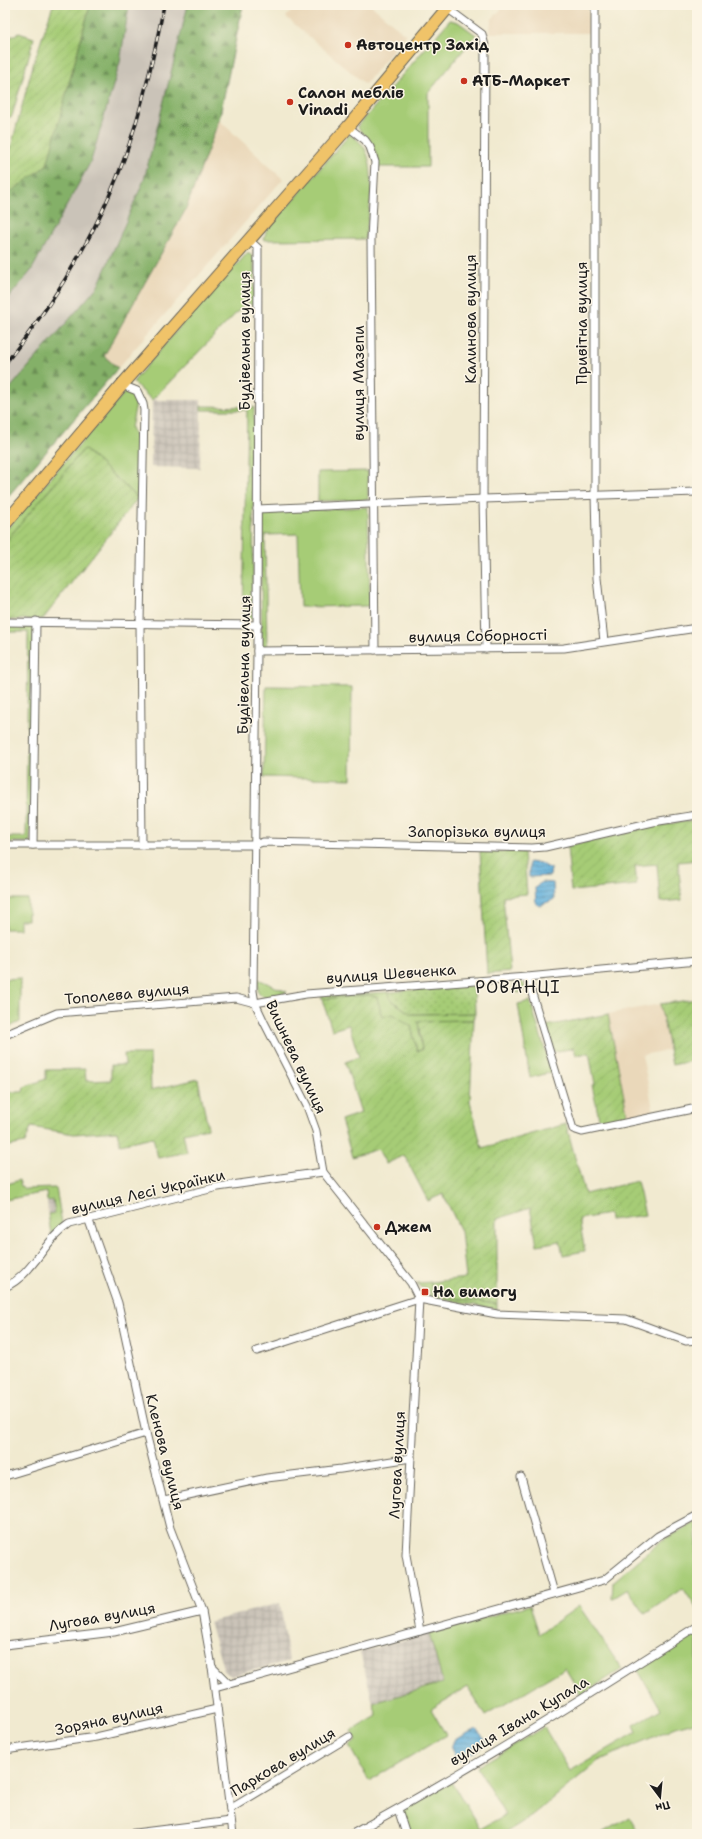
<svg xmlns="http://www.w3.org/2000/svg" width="702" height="1839" font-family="'Shantell Sans',sans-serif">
	<defs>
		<pattern id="industrial-grid" width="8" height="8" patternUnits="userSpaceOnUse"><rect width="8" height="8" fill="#cac3b8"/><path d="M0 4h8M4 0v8" fill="none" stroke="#ada79e"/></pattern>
		<pattern id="forest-firs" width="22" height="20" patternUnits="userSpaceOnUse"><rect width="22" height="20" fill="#84b067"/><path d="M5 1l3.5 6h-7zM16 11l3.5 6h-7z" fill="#6b8e54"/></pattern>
		<pattern id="park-dots" width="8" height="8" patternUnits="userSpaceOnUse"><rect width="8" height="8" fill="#a6cc76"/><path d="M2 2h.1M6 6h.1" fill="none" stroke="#8eaf66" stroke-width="1.8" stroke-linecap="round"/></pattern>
		<pattern id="garden-furrows" width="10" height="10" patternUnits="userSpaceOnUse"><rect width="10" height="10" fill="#a6cc76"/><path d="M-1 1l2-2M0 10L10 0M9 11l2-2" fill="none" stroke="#8eaf66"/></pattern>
		<pattern id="water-rules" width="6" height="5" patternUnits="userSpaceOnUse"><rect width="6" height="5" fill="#61afdb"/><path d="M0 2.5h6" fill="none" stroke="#4f8eb1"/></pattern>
	</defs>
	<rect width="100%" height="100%" fill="#fcf5e5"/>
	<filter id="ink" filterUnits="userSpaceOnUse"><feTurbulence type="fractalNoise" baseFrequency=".025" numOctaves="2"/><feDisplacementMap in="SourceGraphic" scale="8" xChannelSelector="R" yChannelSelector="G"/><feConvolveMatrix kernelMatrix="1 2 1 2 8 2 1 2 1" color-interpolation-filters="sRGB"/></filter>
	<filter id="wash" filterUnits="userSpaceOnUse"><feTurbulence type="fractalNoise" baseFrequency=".012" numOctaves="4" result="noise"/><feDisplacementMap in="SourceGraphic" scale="16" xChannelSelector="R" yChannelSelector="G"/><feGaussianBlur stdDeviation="0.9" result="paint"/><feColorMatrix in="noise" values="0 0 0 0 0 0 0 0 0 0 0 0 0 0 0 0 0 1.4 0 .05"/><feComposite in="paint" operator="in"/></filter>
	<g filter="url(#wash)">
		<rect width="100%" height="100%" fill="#f1ead0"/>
		<g fill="#ead8ba">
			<polygon points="297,5 371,5 406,35 365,84 286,17"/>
			<polygon points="505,5 589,5 589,33 490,33 491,20"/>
			<polygon points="219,120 283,179 118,368 104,356 186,209"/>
			<polygon points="660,1004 668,1050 642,1055 654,1113 628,1118 608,1014"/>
		</g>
		<g fill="url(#industrial-grid)">
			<polygon points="152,400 201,400 200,468 151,467"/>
			<polygon points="53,1200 55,1213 48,1214 47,1201"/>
			<polygon points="280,1603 289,1661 231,1676 224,1671 209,1622"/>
			<polygon points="429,1633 444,1683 373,1703 360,1652"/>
		</g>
		<polygon fill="#cac3b8" points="129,5 188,5 144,180 98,286 5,394 5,302 31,271 91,161 120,62"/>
		<g fill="#a6cc76" stroke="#617449">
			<path d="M450 20 458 22 476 35 428 93V167H377C380 150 367 137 357 127Z"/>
			<path d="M350 134C356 139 362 143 365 149 377 172 369 214 365 239L264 240 266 231Z"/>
			<polygon points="248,252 252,256 254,259 254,307 247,302 152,400 133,382 233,264 236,266"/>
			<polygon points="125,392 132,392 137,399 131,428 140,445 138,498 84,449 5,542 5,531"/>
			<polygon points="201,406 254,407 253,619 243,619 247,410 201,410"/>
			<polygon points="368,471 368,500 318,501 318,472"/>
			<polygon points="368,507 370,606 300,607 298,534 265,535 267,646 262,646 260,512"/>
			<polygon points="5,624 34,624 30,842 5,842 5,837 26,837 28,632 5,632"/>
			<polygon points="266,686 352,687 351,779 264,777"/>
			<polygon points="5,899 28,899 28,920 20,920 20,929 5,929"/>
			<polygon points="20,978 20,1022 5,1029 5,979"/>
			<polygon points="258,979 287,992 272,998 265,998 258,992"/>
			<circle cx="519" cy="987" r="5.5"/>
			<polygon points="389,992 390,999 411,1014 475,1013 474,1020 418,1021 422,1050 417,1051 411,1026 382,1017 368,995 322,999 321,996"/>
			<polygon points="530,1001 552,1072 530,1078 518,1004"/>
			<polygon points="19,1180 21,1186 25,1189 56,1188 62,1223 51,1235 48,1214 55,1213 53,1200 47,1201 46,1192 5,1200 5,1185"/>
			<polygon points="431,1282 432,1295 497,1304 497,1309 427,1296 430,1293 424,1286 421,1288 417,1283"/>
			<polygon points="697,1522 697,1609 683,1588 645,1614 628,1589 612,1599 613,1582 661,1541"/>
			<polygon points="530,1605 539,1634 579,1606 622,1669 581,1695 565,1668 485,1716 468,1687 431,1709 446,1735 369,1781 349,1746 357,1741 351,1731 377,1716 373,1703 443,1683 429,1633"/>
			<polygon points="697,1631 697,1721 676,1727 598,1761 532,1816 503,1834 409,1834 402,1811 452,1782 480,1829 505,1815 477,1767 544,1727 570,1771 637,1732 634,1725 661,1709 637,1669"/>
			<polygon points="629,1817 639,1834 600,1834"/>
		</g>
		<g fill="url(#forest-firs)" stroke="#506642">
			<polygon points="90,5 129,5 120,62 91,161 31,271 5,302 5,196 47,164"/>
			<polygon points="188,5 243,5 219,120 186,209 104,356 118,368 5,500 5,394 98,286 144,180"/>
		</g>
		<polygon fill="url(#park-dots)" stroke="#617449" points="474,985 475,1013 411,1014 390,999 389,992"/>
		<g fill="url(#garden-furrows)" stroke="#617449">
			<polygon points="53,5 90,5 47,165 5,196 5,169 33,65"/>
			<polygon points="19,33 34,38 12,116 5,119 5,39"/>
			<polygon points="84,449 138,498 43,619 5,620 5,542"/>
			<polygon points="697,820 697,860 678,862 682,900 660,902 657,864 635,866 637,885 571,891 567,846 654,826"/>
			<polygon points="480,851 524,852 527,894 503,896 510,972 487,974"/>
			<polygon points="368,995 377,997 382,1017 393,1014 411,1026 417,1051 422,1050 418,1021 474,1020 470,1101 482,1148 566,1124 585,1194 637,1181 645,1215 610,1220 609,1214 579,1219 585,1251 563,1255 560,1241 537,1245 530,1208 497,1219 497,1304 432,1295 431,1282 466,1278 461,1231 443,1194 428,1201 404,1155 386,1164 378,1149 352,1157 341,1120 361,1113 345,1062 359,1057 349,1025 332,1030 322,999"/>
			<polygon points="697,999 697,1060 672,1065 660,1004"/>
			<polygon points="608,1014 628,1118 600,1124 592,1085 595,1084 589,1053 576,1055 574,1048 554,1052 546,1026"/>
			<polygon points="124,1054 150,1054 151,1090 198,1079 208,1128 183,1133 187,1152 158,1158 153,1137 120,1144 117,1131 74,1134 31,1127 25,1143 5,1147 5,1092 23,1092 24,1087 46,1079 46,1070 85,1069 86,1081 111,1080 111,1065 125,1065"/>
		</g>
		<g fill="url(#water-rules)" stroke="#3e667c">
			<polygon points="529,862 542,864 551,869 550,876 529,877"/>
			<path d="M541 882 553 883 554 899C549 903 544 902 540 906L536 904 535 888Z"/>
			<polygon points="476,1729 486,1740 486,1744 461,1761 456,1759 451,1748 454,1740"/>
		</g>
	</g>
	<g filter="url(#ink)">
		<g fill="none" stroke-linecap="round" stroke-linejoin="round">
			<g stroke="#67645b" stroke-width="9">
				<g id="minor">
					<polyline points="595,5 595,495 597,578 604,641"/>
					<polyline points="447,8 482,34 485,46 483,499 486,649"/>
					<polyline points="348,127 365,140 370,147 375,162 371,239 375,650"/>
					<polyline points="249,240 258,248 257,651 253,991 255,1003 264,1022 307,1106 316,1131 323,1172 411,1283 419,1299 406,1555 420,1631"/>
					<polyline points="122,385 137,391 143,404 144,410 140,623 142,845"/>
					<polyline points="257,509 483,499 697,492"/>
					<polyline points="5,622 258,625"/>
					<polyline points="257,651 564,648 697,628"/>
					<polyline points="5,845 254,845 263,842 532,848 545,847 653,822 697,815"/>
					<polyline points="33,845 36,621"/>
					<polyline points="527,977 573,1129 582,1132 697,1108"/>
					<polyline points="5,1035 57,1013 236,998 255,1003 306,994 527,977 697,961"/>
					<polyline points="88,1218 118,1303 146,1433 170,1528 202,1611 212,1667 229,1684"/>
					<path d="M5 1287C33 1275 44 1240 69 1224L218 1187 323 1172"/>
					<polyline points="257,1351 419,1299 497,1314 626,1319 686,1341 697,1340"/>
					<polyline points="5,1476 146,1433"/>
					<polyline points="521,1477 554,1593"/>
					<polyline points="164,1500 267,1478 341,1469 411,1458"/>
					<polyline points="5,1645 114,1632 202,1611"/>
					<polyline points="212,1667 233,1834"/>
					<polyline points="215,1688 604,1580 658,1536 697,1515"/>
					<polyline points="5,1750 96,1737 217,1709"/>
					<polyline points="230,1809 349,1737"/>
					<polyline points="398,1809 406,1834"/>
					<polyline points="127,1834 231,1821"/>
					<path d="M352 1834C470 1770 584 1698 697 1626"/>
				</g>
			</g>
			<g stroke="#67645b" stroke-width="14">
				<polyline id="primary" points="5,524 122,385 348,127 450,5"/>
			</g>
			<use href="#minor" stroke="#fff" stroke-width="7"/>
			<use href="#primary" stroke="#f0c369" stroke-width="12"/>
			<g stroke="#1c1c1c" stroke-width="3.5">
				<path id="rail" d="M5 364C62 293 109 213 135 126 147 86 156 46 164 5"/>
			</g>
			<use href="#rail" stroke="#fcf5e5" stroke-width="2" stroke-dasharray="6" stroke-linecap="butt"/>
		</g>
	</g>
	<g fill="#c8321e" stroke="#fcf5e5" stroke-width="1.5">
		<circle cx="348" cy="45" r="4"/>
		<circle cx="464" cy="81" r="4"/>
		<circle cx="290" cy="102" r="4"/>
		<circle cx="377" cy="1227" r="4"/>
		<rect x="421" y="1288" width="8" height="8" rx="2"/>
	</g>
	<g text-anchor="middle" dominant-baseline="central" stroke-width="3" stroke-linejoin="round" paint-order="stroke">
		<g font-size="15" font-weight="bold" fill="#1c1c1c" stroke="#fcf5e5" text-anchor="start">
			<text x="356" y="45">Автоцентр Захід</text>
			<text x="472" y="81">АТБ-Маркет</text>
			<text x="298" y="93">Салон меблів<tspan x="298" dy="17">Vinadi</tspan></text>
			<text x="385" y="1227">Джем</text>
			<text x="433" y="1292">На вимогу</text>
		</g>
		<g font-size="15" fill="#1c1c1c" stroke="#fcf5e5">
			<text transform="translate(471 319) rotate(-90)">Калинова вулиця</text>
			<text transform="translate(582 323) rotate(-90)">Привітна вулиця</text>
			<text transform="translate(245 341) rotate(-90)">Будівельна вулиця</text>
			<text transform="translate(359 383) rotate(-90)">вулиця Мазепи</text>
			<text transform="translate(478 636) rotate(-1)">вулиця Соборності</text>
			<text transform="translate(244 665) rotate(-89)">Будівельна вулиця</text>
			<text x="477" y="832">Запорізька вулиця</text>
			<text transform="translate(391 974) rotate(-4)">вулиця Шевченка</text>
			<text transform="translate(127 994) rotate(-5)">Тополева вулиця</text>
			<text transform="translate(296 1057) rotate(65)">Вишнева вулиця</text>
			<text transform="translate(148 1192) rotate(-13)">вулиця Лесі Українки</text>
			<text transform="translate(165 1452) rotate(76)">Кленова вулиця</text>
			<text transform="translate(397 1465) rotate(-87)">Лугова вулиця</text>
			<text transform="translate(102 1617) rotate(-10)">Лугова вулиця</text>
			<text transform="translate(109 1719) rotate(-12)">Зоряна вулиця</text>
			<text transform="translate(519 1721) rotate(-31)">вулиця Івана Купала</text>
			<text transform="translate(283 1762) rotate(-31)">Паркова вулиця</text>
		</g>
		<g font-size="17" letter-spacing="1" fill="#1c1c1c" stroke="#fcf5e5">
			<text x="518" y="987">РОВАНЦІ</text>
		</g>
	</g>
	<rect width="702" height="1839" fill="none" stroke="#fcf5e5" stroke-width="20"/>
	<g transform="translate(660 1797) rotate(164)" stroke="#fcf5e5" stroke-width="3" paint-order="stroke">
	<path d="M0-3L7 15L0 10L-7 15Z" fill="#1c1c1c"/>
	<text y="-6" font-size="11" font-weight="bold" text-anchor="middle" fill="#1c1c1c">Пн</text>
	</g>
</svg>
